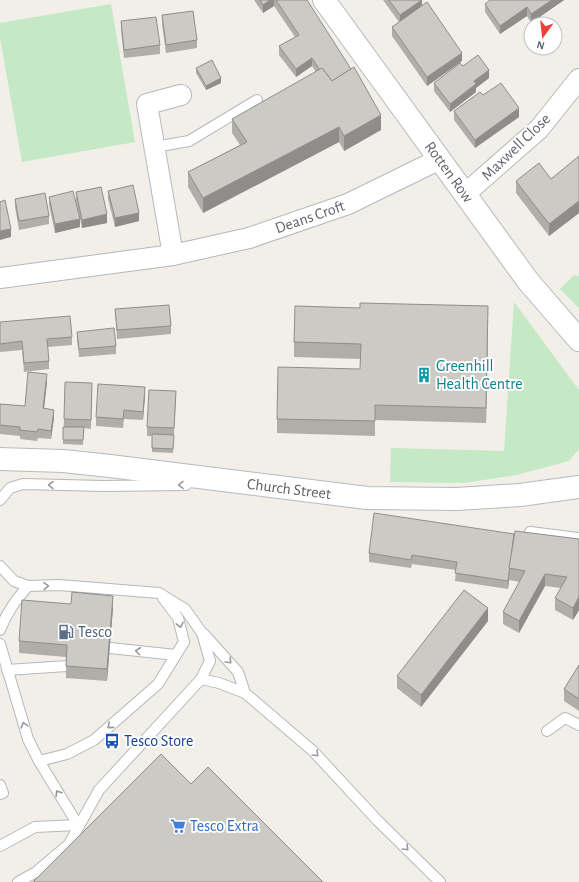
<svg xmlns="http://www.w3.org/2000/svg" width="579" height="882" font-family="'Alegreya Sans',sans-serif">
	<rect width="100%" height="100%" fill="#f1efe8"/>
	<g fill="#c5e8c5">
		<polygon points="111,4 135,142 22,162 0,38 0,23"/>
		<polygon points="574,275 579,276 579,308 560,289"/>
		<polygon points="514,302 579,390 579,449 569,461 516,475 464,483 390,482 391,448 504,451"/>
	</g>
	<g fill="none" stroke-linecap="round" stroke-linejoin="round">
		<g stroke="#b5b8bc" stroke-width="12">
			<g id="lane">
				<polyline points="155,147 189,141 257,100"/>
				<polyline points="0,500 10,488 23,484 103,486 186,485"/>
				<polyline points="530,532 579,538"/>
				<polyline points="0,566 14,581 28,586 59,585 159,593 185,609 202,633 210,661 201,679 99,790 69,844 36,872 18,882"/>
				<path d="M0 630C7 612 16 600 28 586"/>
				<polyline points="204,634 238,672 245,693 313,751 377,820 440,882"/>
				<polyline points="0,644 28,739 39,761 78,825"/>
				<polyline points="98,653 110,648 176,655"/>
				<polyline points="7,670 67,666 77,661"/>
				<polyline points="201,679 219,683 245,693"/>
				<polyline points="547,731 565,718 579,725"/>
				<polyline points="39,761 67,754 94,740 158,684 184,642 178,618 163,598"/>
				<polyline points="0,785 3,793 0,794"/>
				<polyline points="0,846 35,827 78,825"/>
			</g>
		</g>
		<g stroke="#b5b8bc" stroke-width="22">
			<g id="street">
				<polyline points="465,194 539,129 579,79"/>
				<polyline points="173,255 147,104 181,95"/>
				<polyline points="0,278 173,255 249,238 348,204 440,159"/>
			</g>
		</g>
		<g stroke="#b6babf" stroke-width="24">
			<g id="secondary">
				<polyline points="324,0 528,281 579,340"/>
				<polyline points="0,459 63,461 110,466 367,498 457,499 520,495 579,487"/>
			</g>
		</g>
		<use href="#lane" stroke="#fff" stroke-width="10"/>
		<use href="#street" stroke="#fff" stroke-width="20"/>
		<use href="#secondary" stroke="#fff" stroke-width="22"/>
	</g>
	<g fill="#afaea9">
		<polygon points="254,0 307,0 381,130 344,151 339,142 203,213 188,187 188,172 240,145 232,133 232,119 316,72 312,66 296,77 279,55 279,46 295,37 274,6 263,13"/>
		<polygon points="383,0 422,0 422,6 462,61 427,86 392,36 392,27 399,22"/>
		<polygon points="490,0 564,0 531,23 527,16 500,34 485,12 485,4"/>
		<polygon points="162,15 197,40 197,48 166,53 162,24"/>
		<polygon points="121,21 160,45 160,54 124,58 121,30"/>
		<polygon points="463,66 489,78 476,88 476,92 450,112 434,91 434,83"/>
		<polygon points="196,68 221,83 206,90 196,73"/>
		<polygon points="483,95 519,117 475,148 454,120 454,111"/>
		<polygon points="579,156 579,213 549,236 516,193 516,181 551,179"/>
		<polygon points="108,191 139,221 115,227 108,199"/>
		<polygon points="76,192 107,223 82,228 76,201"/>
		<polygon points="49,197 80,227 55,233 49,205"/>
		<polygon points="15,199 49,216 49,224 19,230 15,207"/>
		<polygon points="115,309 171,326 171,334 117,339"/>
		<polygon points="488,321 486,423 375,420 375,436 277,433 277,419 360,369 361,359 294,357 294,342"/>
		<polygon points="0,322 72,337 72,345 47,347 49,361 49,369 24,372 22,350 0,352"/>
		<polygon points="77,332 116,346 116,354 79,357 77,340"/>
		<polygon points="47,382 44,409 54,418 51,439 38,438 37,441 20,439 20,436 0,434 0,404 25,406"/>
		<polygon points="92,391 91,429 84,428 83,445 63,444 64,419"/>
		<polygon points="145,396 143,420 124,419 123,428 96,426 96,417"/>
		<polygon points="176,399 173,453 152,452 152,436 147,436 147,427"/>
		<polygon points="514,534 579,539 579,610 573,620 555,610 555,598 561,588 545,586 519,633 503,624 503,612 520,582 509,580 508,589 455,581 456,570 412,564 411,568 369,562 369,553"/>
		<polygon points="113,608 107,681 66,678 66,657 19,653 19,641"/>
		<polygon points="488,621 421,707 397,688 397,676"/>
		<polygon points="579,665 579,711 564,701 564,689"/>
	</g>
	<g fill="#8f8d8a">
		<polygon points="270,0 274,0 274,6 263,13 263,5"/>
		<polygon points="422,0 422,8 400,24 400,15"/>
		<polygon points="552,0 564,0 531,23 531,14"/>
		<polygon points="527,7 527,16 500,34 500,26"/>
		<polygon points="462,53 462,61 427,86 427,77"/>
		<polygon points="312,58 312,66 296,77 296,69"/>
		<polygon points="489,70 489,78 476,88 476,92 450,112 450,104 474,81"/>
		<polygon points="221,78 221,83 206,90 206,86"/>
		<polygon points="519,108 519,117 475,148 475,140"/>
		<polygon points="381,115 381,130 344,151 344,136"/>
		<polygon points="339,127 339,142 203,213 203,198"/>
		<polygon points="579,201 579,213 549,236 549,224"/>
		<polygon points="139,213 139,221 115,227 115,218"/>
		<polygon points="107,214 107,223 82,228 82,220"/>
		<polygon points="80,219 80,227 55,233 55,224"/>
		<polygon points="11,229 11,237 0,240 0,231"/>
		<polygon points="488,306 488,321 486,423 486,408"/>
		<polygon points="47,374 47,382 43,417 43,408"/>
		<polygon points="145,387 145,396 143,420 143,412"/>
		<polygon points="54,410 54,418 51,439 51,431"/>
		<polygon points="509,572 509,580 508,589 508,581"/>
		<polygon points="545,574 545,586 519,633 519,621"/>
		<polygon points="113,596 113,608 107,681 107,669"/>
		<polygon points="579,597 579,610 573,620 573,608"/>
		<polygon points="488,608 488,621 421,707 421,695"/>
	</g>
	<g fill="#cccac5" stroke="#8f8d8a">
		<polygon points="260,0 270,0 263,5"/>
		<polygon points="276,0 307,0 351,69 332,81 322,68 320,70 312,58 296,69 279,46 299,35"/>
		<polygon points="389,0 422,0 400,15"/>
		<polygon points="490,0 552,0 531,14 527,7 500,26 485,4"/>
		<polygon points="427,2 462,53 427,77 392,27"/>
		<polygon points="193,11 197,40 166,45 162,15"/>
		<polygon points="156,17 160,45 124,50 121,21"/>
		<polygon points="478,55 489,70 474,81 476,84 450,104 434,83 460,63 463,66"/>
		<polygon points="212,60 221,78 206,86 196,68"/>
		<polygon points="354,67 381,115 344,136 339,127 203,198 188,172 247,142 232,119 322,68 332,81"/>
		<polygon points="501,83 519,108 475,140 454,111 480,92 483,95"/>
		<polygon points="579,156 579,201 549,224 516,181 539,163 551,179"/>
		<polygon points="133,185 139,213 115,218 108,191"/>
		<polygon points="101,187 107,214 82,220 76,192"/>
		<polygon points="73,191 80,219 55,224 49,197"/>
		<polygon points="45,193 49,216 19,221 15,199"/>
		<polygon points="5,200 11,229 0,231 0,202"/>
		<polygon points="360,303 488,306 486,408 375,405 375,421 277,419 278,367 360,369 361,344 294,342 295,306 360,308"/>
		<polygon points="169,305 171,326 117,330 115,309"/>
		<polygon points="70,316 72,337 47,339 49,361 24,363 22,341 0,344 0,322"/>
		<polygon points="114,328 116,346 79,349 77,332"/>
		<polygon points="28,372 47,374 43,408 54,410 51,431 38,429 37,432 20,430 20,427 0,425 0,404 25,406"/>
		<polygon points="65,382 92,383 91,420 64,419"/>
		<polygon points="98,384 145,387 143,412 124,410 123,419 96,417"/>
		<polygon points="149,390 176,391 174,428 147,427"/>
		<polygon points="63,427 84,427 83,440 63,440"/>
		<polygon points="152,434 174,435 173,449 152,448"/>
		<polygon points="374,513 514,534 508,581 455,573 457,562 412,555 411,560 369,553"/>
		<polygon points="515,531 579,539 579,597 573,608 555,598 567,577 545,574 519,621 503,612 525,571 509,568"/>
		<polygon points="464,590 488,608 421,695 397,676"/>
		<polygon points="72,592 113,596 107,669 66,666 67,645 19,641 22,600 71,604"/>
		<polygon points="579,665 579,699 564,689"/>
		<polygon points="161,754 191,784 208,767 323,882 33,882"/>
	</g>
	<defs><path id="oneway-chevron" d="M-2-3.5L2.5 0L-2 3.5" fill="none" stroke-width="1.6" stroke-linecap="round" stroke-linejoin="round"/></defs>
	<g stroke="#979a9d">
		<use href="#oneway-chevron" transform="translate(51 485) rotate(-179)"/>
		<use href="#oneway-chevron" transform="translate(181 485) rotate(179)"/>
		<use href="#oneway-chevron" transform="translate(46 586) rotate(-2)"/>
		<use href="#oneway-chevron" transform="translate(180 625) rotate(78)"/>
		<use href="#oneway-chevron" transform="translate(138 651) rotate(-173)"/>
		<use href="#oneway-chevron" transform="translate(229 661) rotate(47)"/>
		<use href="#oneway-chevron" transform="translate(24 725) rotate(-106)"/>
		<use href="#oneway-chevron" transform="translate(110 726) rotate(139)"/>
		<use href="#oneway-chevron" transform="translate(316 754) rotate(45)"/>
		<use href="#oneway-chevron" transform="translate(58 793) rotate(-122)"/>
		<use href="#oneway-chevron" transform="translate(406 848) rotate(45)"/>
	</g>
	<defs>
		<g id="building-bare" transform="scale(1.2)"><path d="M-4-6H4V6H1V3H-1V6H-4ZM-2.5-4.3h1.7v1.8h-1.7ZM.8-4.3h1.7v1.8H.8ZM-2.5-1h1.7V.8h-1.7ZM.8-1h1.7V.8H.8Z" fill="#0f9aa8" stroke="#fff" stroke-width="2.5" paint-order="stroke"/></g>
		<g id="fuel-bare" transform="scale(1.2)"><path d="M-5.5-6h7V0h2V4h1.3V-2.5L3-4.5l.8-.8L6-3V5H2.5V1h-1V6h-7ZM-4.2-4.7v3.2H.2V-4.7Z" fill="#5c6f8a" stroke="#fff" stroke-width="2.5" paint-order="stroke"/></g>
		<g id="bus-bare" transform="scale(1.2)"><path d="M-5-6H5V4H4V6H2V4H-2V6H-4V4H-5ZM-3.5-4V0h7V-4ZM-3.5 1.2v1.5H-2V1.2ZM2 1.2v1.5H3.5V1.2Z" fill="#1a4fb4" stroke="#fff" stroke-width="2.5" paint-order="stroke"/></g>
		<g id="supermarket-bare" transform="scale(1.2)"><path d="M-6-5.5h2.5l.6 2H6L4.5 2H-2.5L-4.4-4H-6ZM-1.5 3.2a1.3 1.3 0 1 0 .1 0ZM3 3.2a1.3 1.3 0 1 0 .1 0Z" fill="#3f7fe0" stroke="#fff" stroke-width="2.5" paint-order="stroke"/></g>
	</defs>
	<g fill-rule="evenodd">
		<use href="#building-bare" x="424" y="375"/>
		<use href="#fuel-bare" x="66" y="632"/>
		<use href="#bus-bare" x="112" y="741"/>
		<use href="#supermarket-bare" x="178" y="826"/>
	</g>
	<g text-anchor="middle" dominant-baseline="central" stroke-width="4" stroke-linejoin="round" paint-order="stroke">
		<g font-size="16" fill="#5f6368" stroke="#fff">
			<text transform="translate(516 147) rotate(-44)">Maxwell Close</text>
			<text transform="translate(449 172) rotate(54)">Rotten Row</text>
			<text transform="translate(310 217) rotate(-19)">Deans Croft</text>
			<text transform="translate(289 489) rotate(7)">Church Street</text>
		</g>
		<g font-size="16" fill="#0d838f" stroke="#fff" text-anchor="start">
			<text x="436" y="366">Greenhill<tspan x="436" dy="18">Health Centre</tspan></text>
		</g>
		<g font-size="16" fill="#4e5e75" stroke="#fff" text-anchor="start">
			<text x="78" y="632">Tesco</text>
		</g>
		<g font-size="16" fill="#164399" stroke="#fff" text-anchor="start">
			<text x="124" y="741">Tesco Store</text>
		</g>
		<g font-size="16" fill="#366cbe" stroke="#fff" text-anchor="start">
			<text x="190" y="826">Tesco Extra</text>
		</g>
	</g>
	<g transform="translate(543 36) rotate(195)"><circle r="19" fill="#ffffff" stroke="#bfc1c3"/>
	<path d="M0-3L7 15L0 10L-7 15Z" fill="#ea4335"/>
	<text y="-6" font-size="11" font-weight="bold" text-anchor="middle" fill="#5f6368">N</text>
	</g>
</svg>
